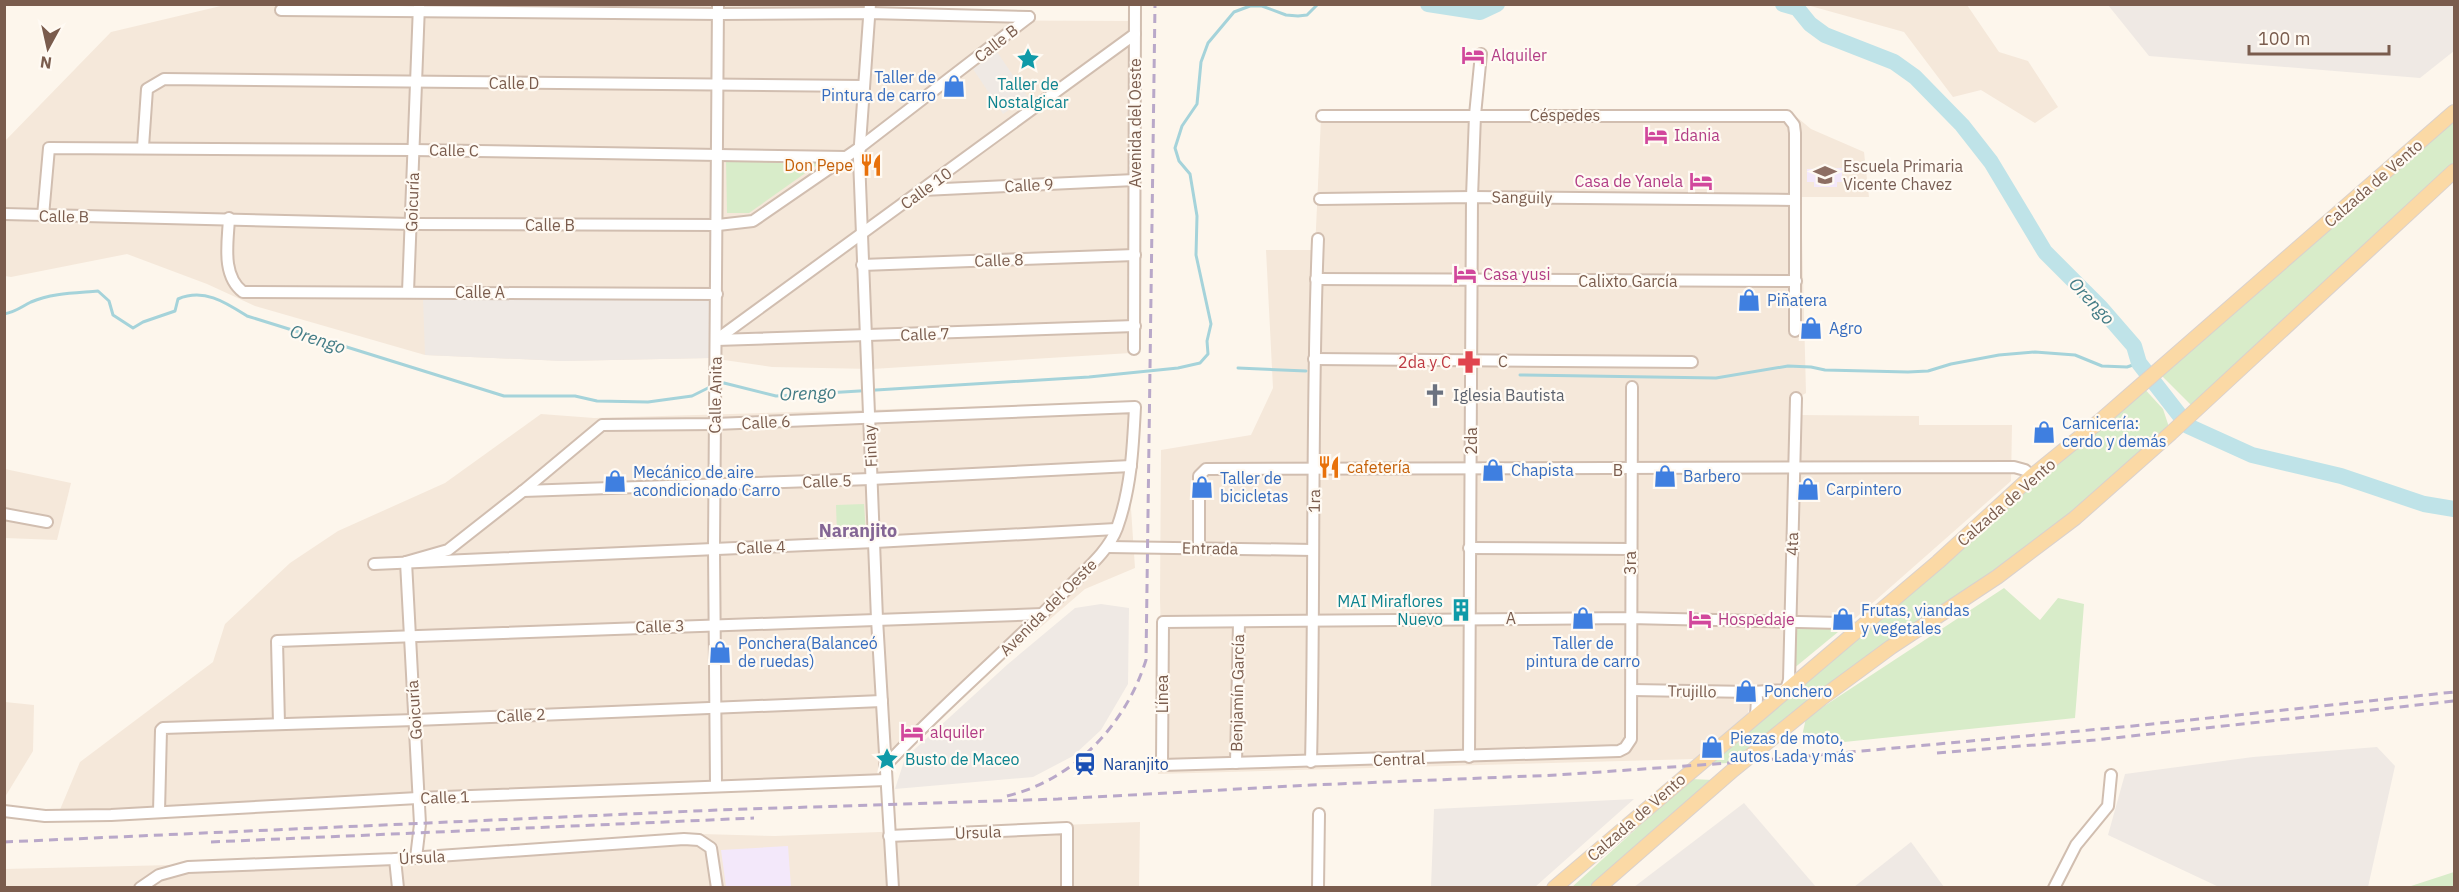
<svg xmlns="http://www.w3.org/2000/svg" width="2459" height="892" font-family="'IBM Plex Sans',sans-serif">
	<rect width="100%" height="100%" fill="#fdf6ec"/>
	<g fill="#f5e8da">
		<polygon points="879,4 880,20 1132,21 1131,353 872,369 772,367 710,358 563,361 425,355 255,306 207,284 127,254 11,277 5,276 4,142 111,32 225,5"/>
		<polygon points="1807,5 1967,5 1999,52 2028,61 2058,107 2035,123 1981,90 1953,97 1904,32"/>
		<polygon points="1787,109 1811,129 1864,152 1869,197 1801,197 1806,393 1801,396 1798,415 1919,416 1919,425 2012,425 2011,481 1851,622 1795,624 1783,686 1752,692 1748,713 1694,759 1158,774 1162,665 1160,600 1161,450 1251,435 1273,388 1266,250 1315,250 1321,118"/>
		<polygon points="1128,402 1129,479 1135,568 1085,589 903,746 876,775 59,812 80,762 213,662 225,624 290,563 338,531 445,483 541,414 594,418"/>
		<polygon points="5,469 71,483 57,540 5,538"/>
		<polygon points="5,702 34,705 33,751 5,797"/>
		<polygon points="1140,822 1139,888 5,888 4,869 172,865 445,852 701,834 775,836"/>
	</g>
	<g fill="#efe9e4">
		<polygon points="2108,5 2454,5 2454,51 2420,78 2149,56"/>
		<polygon points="997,52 1028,97 1003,114 973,69"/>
		<polygon points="423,298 711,301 710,358 563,361 425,355"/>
		<polygon points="1101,604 1129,608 1128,684 1101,730 1073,756 1033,777 895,789 905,758 1008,664 1075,608"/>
		<polygon points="2377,747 2395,766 2368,887 2219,887 2108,835 2125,774 2253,757"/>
		<polygon points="1634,799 1535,887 1431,887 1434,809"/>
		<polygon points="1744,803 1816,887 1634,887"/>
		<polygon points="1911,842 1944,887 1854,887"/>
	</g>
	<g fill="#f3e8fa">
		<polygon points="1842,168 1842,182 1837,182 1837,187 1814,187 1814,182 1807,182 1807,169"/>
		<polygon points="788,846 791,887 726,887 721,850"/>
	</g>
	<g fill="#d8ecc9">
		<polygon points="2454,112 2454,171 2196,410 2157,371"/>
		<polygon points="726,159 821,162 749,213 727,213"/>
		<polygon points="2141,385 2163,409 2171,433 2075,518 1743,762 1696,765"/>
		<polygon points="864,504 866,534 837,534 836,505"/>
		<polygon points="2004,588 2040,620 2058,598 2084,604 2075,718 1825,744 1802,736 1806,718"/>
		<polygon points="1796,625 1838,627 1838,632 1793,669"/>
		<polygon points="1691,779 1713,780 1589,887 1571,888"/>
		<polygon points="2454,872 2454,887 2408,887"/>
	</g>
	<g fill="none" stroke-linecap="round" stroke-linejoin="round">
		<g stroke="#a5d3da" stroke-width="3">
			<polyline points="1796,4 1797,8"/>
			<path d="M4 314C16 312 21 307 31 302 52 293 76 293 98 291L109 301 113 315 133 328 143 322 175 311 178 299C204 288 225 302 247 316L504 396H575L597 401 648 402 692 396 712 386"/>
			<polyline points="1238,368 1306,371"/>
			<polyline points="1520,375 1716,378 1788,366 1811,367 1825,370 1908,372 1928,371 1951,364 1999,355 2035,352 2075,355 2102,366 2127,367 2139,363"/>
			<polyline points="718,384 724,383 776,396 876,390 1089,377 1178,368 1200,363 1208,354 1207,341 1211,324 1196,255 1197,216 1190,174 1179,161 1175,148 1182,126 1197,104 1201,62 1208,43 1234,12 1250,6 1262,6 1286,15 1298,16 1307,15 1318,4"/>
		</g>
		<g stroke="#bfe3e8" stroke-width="16">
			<polyline points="1428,4 1480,12 1497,4"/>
			<polyline points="1783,4 1797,8 1810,24 1825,35 1894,62 1915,77 1962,125 1991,162 2045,252 2101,308 2134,346 2139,363 2188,426 2252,455 2341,476 2424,504 2454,509"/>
		</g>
		<g stroke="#d1beb0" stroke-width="14">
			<g id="minor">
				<polyline points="870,4 859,158 877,619 893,888"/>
				<polyline points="281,10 719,14 869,13 1029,17"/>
				<polyline points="1322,116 1787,116 1794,125 1795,133 1795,331"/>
				<polyline points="143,147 147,89 164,79 864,86"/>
				<polyline points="923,190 1135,180"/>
				<polyline points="1320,199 1472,197 1795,200"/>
				<polyline points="4,214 411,224 718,225 753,221 859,148 1029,17"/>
				<polyline points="43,216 49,148 413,150 846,157"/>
				<path d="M229 218C228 242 221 275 243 292L717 294"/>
				<polyline points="862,265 1135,255"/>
				<polyline points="1316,279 1796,281"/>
				<polyline points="408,292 419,5"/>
				<polyline points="716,340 1135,34"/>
				<polyline points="716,340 1135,326"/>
				<polyline points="1134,349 1135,4"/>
				<polyline points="1314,359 1692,362"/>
				<polyline points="1632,387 1631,739 1625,748 1619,751 1162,765 1163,622 1630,618 1840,623 1849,626 1855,632"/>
				<polyline points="523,491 871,479 1131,466"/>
				<polyline points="4,514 47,522"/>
				<polyline points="1108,547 1313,550"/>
				<polyline points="1199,547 1199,476 1206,469 2014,467 2025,470 2032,476"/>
				<polyline points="1469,548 1631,549"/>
				<path d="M406 562 448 550 523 491 602 425 715 424 1135 407C1133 448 1131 489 1117 528 1108 552 1085 570 1068 588 1009 649 943 704 885 766"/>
				<polyline points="406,562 420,824 416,858"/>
				<polyline points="374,564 875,542 1116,529"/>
				<polyline points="1632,690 1752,692 1757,698 1756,716"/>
				<polyline points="1752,692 1786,690 1789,680 1796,398"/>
				<polyline points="279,724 277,641 1043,614"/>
				<polyline points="1469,757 1472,197 1475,115 1481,54"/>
				<path d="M1311 762C1315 588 1311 413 1318 239"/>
				<polyline points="1236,763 1239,622"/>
				<polyline points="716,786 714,549 718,4"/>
				<polyline points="4,811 45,816 111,815 418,798 886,780"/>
				<polyline points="159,812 161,730 163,728 415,720 882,701"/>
				<polyline points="889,836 1067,828 1067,888"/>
				<polyline points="395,859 398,888"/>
				<polyline points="140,888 159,875 188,867 395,859 684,839 699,840 711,848 717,888"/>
				<polyline points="1318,888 1319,814"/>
				<polyline points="2054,888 2076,845 2108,806 2111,775"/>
			</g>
		</g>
		<g stroke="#dad1cd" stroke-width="16">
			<g id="major">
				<polyline points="1554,888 1938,562 2032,476 2101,420 2454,112"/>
				<polyline points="1598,888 1733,770 1823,697 1891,647 1997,577 2075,518 2171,433 2454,171"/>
			</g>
		</g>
		<use href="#minor" stroke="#fff" stroke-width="10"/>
		<use href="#major" stroke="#fbd9a5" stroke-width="14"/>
		<g stroke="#b9a8c9" stroke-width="3" stroke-dasharray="9 6" stroke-linecap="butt">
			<polyline points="1937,753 2095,740 2454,701"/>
			<path d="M1007 796C1074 780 1126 724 1146 660L1155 4"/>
			<polyline points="4,842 718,810 1058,799 1311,785 1557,775 1743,762 2133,726 2454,692"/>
			<polyline points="211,842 754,818"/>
		</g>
	</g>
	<defs>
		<g id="hotel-bare" transform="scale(1.8)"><path d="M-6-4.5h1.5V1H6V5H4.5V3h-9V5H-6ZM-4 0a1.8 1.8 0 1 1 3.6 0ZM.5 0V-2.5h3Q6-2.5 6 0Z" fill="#d1479c" stroke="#fffaf3" stroke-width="2.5" paint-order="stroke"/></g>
		<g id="sight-bare" transform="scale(1.8)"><path d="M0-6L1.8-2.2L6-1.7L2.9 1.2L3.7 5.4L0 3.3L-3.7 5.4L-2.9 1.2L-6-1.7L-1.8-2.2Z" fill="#0f9aa8" stroke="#fffaf3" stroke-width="2.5" paint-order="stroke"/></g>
		<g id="shop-bare" transform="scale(1.8)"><path d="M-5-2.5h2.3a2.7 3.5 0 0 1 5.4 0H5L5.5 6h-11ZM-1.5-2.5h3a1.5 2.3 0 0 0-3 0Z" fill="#3f7fe0" stroke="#fffaf3" stroke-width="2.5" paint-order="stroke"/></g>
		<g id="restaurant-bare" transform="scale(1.8)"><path d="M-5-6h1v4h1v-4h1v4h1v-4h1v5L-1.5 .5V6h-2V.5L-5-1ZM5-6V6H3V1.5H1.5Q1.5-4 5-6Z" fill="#e8710a" stroke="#fffaf3" stroke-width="2.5" paint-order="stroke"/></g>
		<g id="school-bare" transform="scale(1.8)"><path d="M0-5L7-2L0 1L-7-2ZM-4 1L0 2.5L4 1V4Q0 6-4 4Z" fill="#8d6e63" stroke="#fffaf3" stroke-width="2.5" paint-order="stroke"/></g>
		<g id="pharmacy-bare" transform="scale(1.8)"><path d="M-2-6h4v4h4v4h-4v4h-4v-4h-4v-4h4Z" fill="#e0444e" stroke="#fffaf3" stroke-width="2.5" paint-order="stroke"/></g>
		<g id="church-bare" transform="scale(1.8)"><path d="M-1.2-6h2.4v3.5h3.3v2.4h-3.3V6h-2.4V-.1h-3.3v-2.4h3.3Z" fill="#6b7280" stroke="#fffaf3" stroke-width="2.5" paint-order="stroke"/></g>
		<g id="building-bare" transform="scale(1.8)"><path d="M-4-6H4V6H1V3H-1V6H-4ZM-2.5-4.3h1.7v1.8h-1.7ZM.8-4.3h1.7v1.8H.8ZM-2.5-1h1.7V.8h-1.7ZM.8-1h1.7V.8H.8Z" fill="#0f9aa8" stroke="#fffaf3" stroke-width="2.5" paint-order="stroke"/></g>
		<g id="station-bare" transform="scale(1.8)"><path d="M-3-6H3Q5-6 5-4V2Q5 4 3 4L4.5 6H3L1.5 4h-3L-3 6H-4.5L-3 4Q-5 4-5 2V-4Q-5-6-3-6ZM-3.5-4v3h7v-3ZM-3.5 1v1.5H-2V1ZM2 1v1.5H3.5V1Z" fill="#1a4fb4" stroke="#fffaf3" stroke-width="2.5" paint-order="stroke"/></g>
	</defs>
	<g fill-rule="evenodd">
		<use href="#hotel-bare" x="1473" y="55"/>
		<use href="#sight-bare" x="1028" y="59"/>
		<use href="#shop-bare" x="954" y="86"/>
		<use href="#hotel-bare" x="1656" y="135"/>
		<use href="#restaurant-bare" x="871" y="165"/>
		<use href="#school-bare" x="1825" y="175"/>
		<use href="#hotel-bare" x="1701" y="181"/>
		<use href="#hotel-bare" x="1465" y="274"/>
		<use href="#shop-bare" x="1749" y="300"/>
		<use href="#shop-bare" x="1811" y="328"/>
		<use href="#pharmacy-bare" x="1469" y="362"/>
		<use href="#church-bare" x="1435" y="395"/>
		<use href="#shop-bare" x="2044" y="432"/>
		<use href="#restaurant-bare" x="1329" y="467"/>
		<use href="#shop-bare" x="1493" y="470"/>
		<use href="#shop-bare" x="1665" y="476"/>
		<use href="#shop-bare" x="615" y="481"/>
		<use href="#shop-bare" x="1202" y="487"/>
		<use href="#shop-bare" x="1808" y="489"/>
		<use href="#building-bare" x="1461" y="610"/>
		<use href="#shop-bare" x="1583" y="618"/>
		<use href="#hotel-bare" x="1700" y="619"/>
		<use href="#shop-bare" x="1843" y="619"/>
		<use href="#shop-bare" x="720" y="652"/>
		<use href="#shop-bare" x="1746" y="691"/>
		<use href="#hotel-bare" x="912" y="732"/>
		<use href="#shop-bare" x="1712" y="747"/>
		<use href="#sight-bare" x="887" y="759"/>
		<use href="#station-bare" x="1085" y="764"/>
	</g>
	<g text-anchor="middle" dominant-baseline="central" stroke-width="4.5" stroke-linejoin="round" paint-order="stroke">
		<g font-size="16" fill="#7a5c4d" stroke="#fffaf3">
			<text transform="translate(996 43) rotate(-38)">Calle B</text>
			<text x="514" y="83">Calle D</text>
			<text x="1565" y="115">Céspedes</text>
			<text transform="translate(1135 123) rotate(-90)">Avenida del Oeste</text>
			<text transform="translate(454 150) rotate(1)">Calle C</text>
			<text transform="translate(2373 183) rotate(-41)">Calzada de Vento</text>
			<text transform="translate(1029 185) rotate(-3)">Calle 9</text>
			<text transform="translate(926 188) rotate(-36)">Calle 10</text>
			<text transform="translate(1522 197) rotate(1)">Sanguily</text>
			<text transform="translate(412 202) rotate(-88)">Goicuría</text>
			<text transform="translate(64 216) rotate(1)">Calle B</text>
			<text x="550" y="225">Calle B</text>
			<text transform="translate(999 260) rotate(-2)">Calle 8</text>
			<text x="1628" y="281">Calixto García</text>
			<text x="480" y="292">Calle A</text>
			<text transform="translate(925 334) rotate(-2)">Calle 7</text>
			<text transform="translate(1503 361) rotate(2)">C</text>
			<text transform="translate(715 395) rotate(-89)">Calle Anita</text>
			<text transform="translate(766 422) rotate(-3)">Calle 6</text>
			<text transform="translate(1471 441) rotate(-90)">2da</text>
			<text transform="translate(870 446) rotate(-93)">Finlay</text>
			<text x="1618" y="470">B</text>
			<text transform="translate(827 481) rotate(-2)">Calle 5</text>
			<text transform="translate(1314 501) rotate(-89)">1ra</text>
			<text transform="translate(2006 502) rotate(-41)">Calzada de Vento</text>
			<text transform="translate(1792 544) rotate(-89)">4ta</text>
			<text transform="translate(761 547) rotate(-2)">Calle 4</text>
			<text transform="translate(1210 548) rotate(1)">Entrada</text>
			<text transform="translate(1630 563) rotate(-90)">3ra</text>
			<text transform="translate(1048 607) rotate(-45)">Avenida del Oeste</text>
			<text x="1511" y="618">A</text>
			<text transform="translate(660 626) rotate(-2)">Calle 3</text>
			<text transform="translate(1692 691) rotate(1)">Trujillo</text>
			<text transform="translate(1237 693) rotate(-89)">Benjamín García</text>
			<text transform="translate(1162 694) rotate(-90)">Línea</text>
			<text transform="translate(414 710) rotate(-94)">Goicuría</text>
			<text transform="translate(521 715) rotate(-3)">Calle 2</text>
			<text transform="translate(1399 759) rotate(-2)">Central</text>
			<text transform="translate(445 797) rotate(-2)">Calle 1</text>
			<text transform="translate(1636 817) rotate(-41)">Calzada de Vento</text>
			<text transform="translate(978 832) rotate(-2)">Ursula</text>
			<text transform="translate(422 857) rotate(-3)">Úrsula</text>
		</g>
		<g font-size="16" fill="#b23c85" stroke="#fffaf3" text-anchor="start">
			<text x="1491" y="55">Alquiler</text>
			<text x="1674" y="135">Idania</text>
			<text x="1683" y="181" text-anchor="end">Casa de Yanela</text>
			<text x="1483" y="274">Casa yusi</text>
			<text x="1718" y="619">Hospedaje</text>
			<text x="930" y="732">alquiler</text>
		</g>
		<g font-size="16" fill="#366cbe" stroke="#fffaf3" text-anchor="start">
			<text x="936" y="77" text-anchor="end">Taller de<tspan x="936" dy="18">Pintura de carro</tspan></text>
			<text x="1767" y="300">Piñatera</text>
			<text x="1829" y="328">Agro</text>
			<text x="2062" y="423">Carnicería:<tspan x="2062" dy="18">cerdo y demás</tspan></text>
			<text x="1511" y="470">Chapista</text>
			<text x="633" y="472">Mecánico de aire<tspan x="633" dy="18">acondicionado Carro</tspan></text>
			<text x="1683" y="476">Barbero</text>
			<text x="1220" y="478">Taller de<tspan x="1220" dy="18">bicicletas</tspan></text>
			<text x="1826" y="489">Carpintero</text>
			<text x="1861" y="610">Frutas, viandas<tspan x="1861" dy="18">y vegetales</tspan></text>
			<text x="738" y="643">Ponchera(Balanceó<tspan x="738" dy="18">de ruedas)</tspan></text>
			<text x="1583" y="643" text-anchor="middle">Taller de<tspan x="1583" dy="18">pintura de carro</tspan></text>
			<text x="1764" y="691">Ponchero</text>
			<text x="1730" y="738">Piezas de moto,<tspan x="1730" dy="18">autos Lada y más</tspan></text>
		</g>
		<g font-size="16" fill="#0d838f" stroke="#fffaf3">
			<text x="1028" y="84">Taller de<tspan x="1028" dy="18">Nostalgicar</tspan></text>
			<text x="1443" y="601" text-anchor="end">MAI Miraflores<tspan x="1443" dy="18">Nuevo</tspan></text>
			<text x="905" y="759" text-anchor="start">Busto de Maceo</text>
		</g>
		<g font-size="16" fill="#c56008" stroke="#fffaf3" text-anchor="end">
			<text x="853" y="165">Don Pepe</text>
			<text x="1347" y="467" text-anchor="start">cafetería</text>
		</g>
		<g font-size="16" fill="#785e54" stroke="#fffaf3" text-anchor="start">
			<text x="1843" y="166">Escuela Primaria<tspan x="1843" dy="18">Vicente Chavez</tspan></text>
		</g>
		<g font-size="16" fill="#be3a42" stroke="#fffaf3" text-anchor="end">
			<text x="1451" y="362">2da y C</text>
		</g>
		<g font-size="16" fill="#5b616d" stroke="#fffaf3" text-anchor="start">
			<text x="1453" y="395">Iglesia Bautista</text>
		</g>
		<g font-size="16" fill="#164399" stroke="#fffaf3" text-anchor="start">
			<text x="1103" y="764">Naranjito</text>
		</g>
		<g font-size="18" font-style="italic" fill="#437c86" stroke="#fffaf3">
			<text transform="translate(2092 301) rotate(47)">Orengo</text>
			<text transform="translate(318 339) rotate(18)">Orengo</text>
			<text transform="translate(808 393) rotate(-2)">Orengo</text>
		</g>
		<g font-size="18" font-weight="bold" fill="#846695" stroke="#fffaf3">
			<text x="858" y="530">Naranjito</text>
		</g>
	</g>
	<rect width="2459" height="892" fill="none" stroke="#7a5c4d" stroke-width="12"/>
	<g transform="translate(48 48) rotate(188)" stroke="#fffaf3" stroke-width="4.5" paint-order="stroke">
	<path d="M0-4.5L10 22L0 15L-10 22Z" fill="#7a5c4d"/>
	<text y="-9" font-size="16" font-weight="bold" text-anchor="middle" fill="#7a5c4d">N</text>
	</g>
	<path d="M2249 45v9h140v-9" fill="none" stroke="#7a5c4d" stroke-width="3"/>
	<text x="2258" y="45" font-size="18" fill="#7a5c4d" stroke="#fffaf3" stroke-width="4.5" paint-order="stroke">100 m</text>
</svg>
